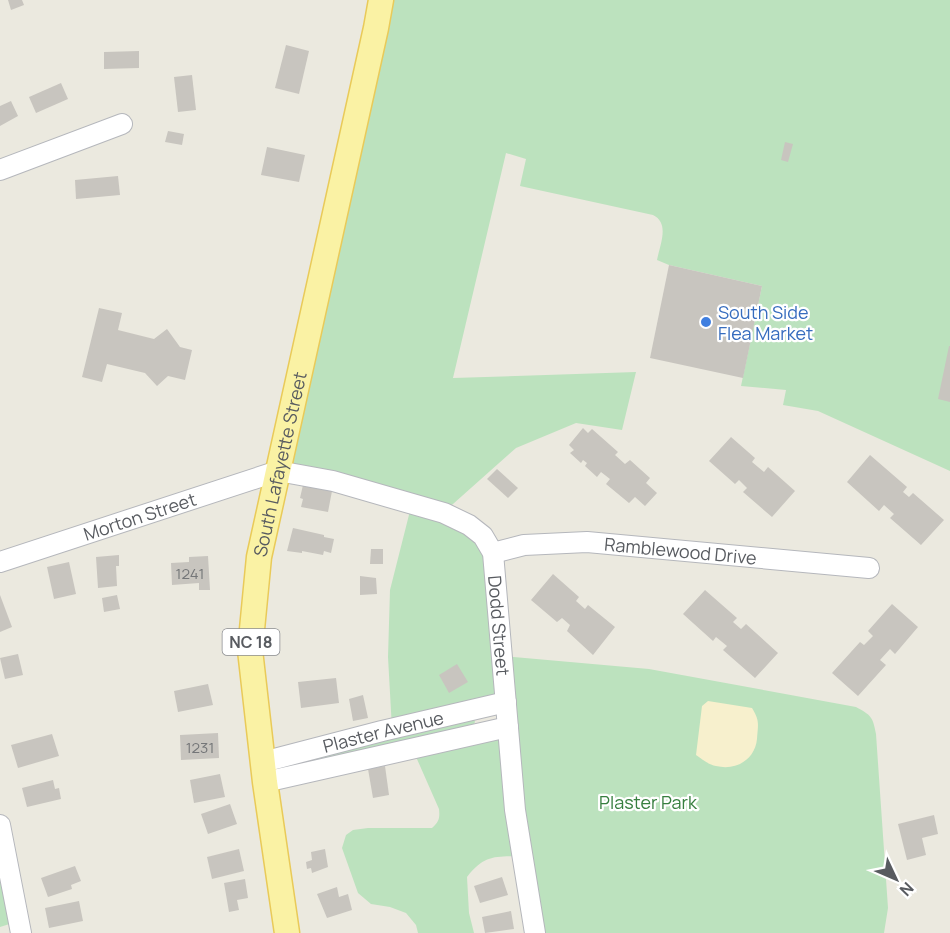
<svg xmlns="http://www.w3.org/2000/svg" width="950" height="933" font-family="Manrope,sans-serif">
	<rect width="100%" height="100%" fill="#ebe9df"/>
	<g fill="#bce2be">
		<path d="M381 0H950V471L818 411 783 405 786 390 741 386 762 286 669 265 657 260C660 245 670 223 653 215L520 186 526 159 506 153 453 378 636 372 622 430 576 423 516 448 444 512 483 536 503 656 649 669 856 707C871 715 873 717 876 734L888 908 884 933H535L522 856C495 857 485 854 467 877L469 913 474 933H418L416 925 406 913 390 907 371 904 358 893 342 848 346 835 353 830 368 828H432C439 822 440 818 439 809L413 750 508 727 506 703 392 729 388 657 390 590 412 503 278 471Z"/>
		<polygon points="474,719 475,722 473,726 303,766 301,763 302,759"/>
		<polygon points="0,825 19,921 0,927"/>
	</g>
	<path fill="#f7f0cd" d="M708 701 752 708C760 721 758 724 757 739 755 759 737 771 716 766 709 765 702 759 696 755L702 706Z"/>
	<g fill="#c8c5bf">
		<polygon points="8,0 22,0 24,5 11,10"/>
		<polygon points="286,45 309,51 299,94 275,88"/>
		<polygon points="139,51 139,68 104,69 104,52"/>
		<polygon points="192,75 196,110 178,112 174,77"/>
		<polygon points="61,83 68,99 36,113 29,97"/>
		<polygon points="11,101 18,116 0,126 0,106"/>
		<polygon points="168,131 184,134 182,145 165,142"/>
		<polygon points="785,142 793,144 788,162 781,160"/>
		<polygon points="267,147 305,155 299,182 261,175"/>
		<polygon points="118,176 120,195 76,199 75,180"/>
		<polygon points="669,265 762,286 743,378 650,358"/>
		<polygon points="99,308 122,313 118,330 154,339 167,329 180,347 192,350 185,380 168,376 157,386 145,373 107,364 102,382 82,377"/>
		<polygon points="949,346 950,346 950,402 938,399"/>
		<polygon points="583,428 588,433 592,429 618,452 615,455 625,464 630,460 650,478 646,483 657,493 645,506 635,497 629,503 606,484 610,479 601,472 597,477 585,466 587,463 583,460 581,463 570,453 574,450 569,445"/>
		<polygon points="731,437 755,458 752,462 764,472 768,467 795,491 772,517 743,492 747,488 739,480 735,484 709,461"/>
		<polygon points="870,455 907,487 903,492 909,497 913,493 944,520 921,545 890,518 894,514 884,505 879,511 847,482"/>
		<polygon points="497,469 518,488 508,498 487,479"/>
		<polygon points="303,485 332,491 328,512 301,507 303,499 300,498"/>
		<polygon points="293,528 324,535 324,537 334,539 331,553 324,551 323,555 302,551 302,553 287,551"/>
		<polygon points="371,549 383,549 383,564 370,564"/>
		<polygon points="119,555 119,566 116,566 117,586 98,588 96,557"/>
		<polygon points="208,556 210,590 199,590 199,583 172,585 171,563 189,562 189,557"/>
		<polygon points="69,562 76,594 54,599 47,567"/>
		<polygon points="553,574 579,597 576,601 585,609 588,605 615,627 593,655 567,631 570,625 562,618 557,622 531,600"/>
		<polygon points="360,576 376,578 377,594 360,595"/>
		<polygon points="705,590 737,618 733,622 741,629 746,624 778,653 755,678 723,650 727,646 716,637 713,641 683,614"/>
		<polygon points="0,595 12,627 0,632"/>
		<polygon points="117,595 120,609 104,612 102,598"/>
		<polygon points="892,604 918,627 895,654 890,649 880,660 886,665 858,696 832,673 860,642 864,645 873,636 868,631"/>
		<polygon points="18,654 23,675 5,679 0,658"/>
		<polygon points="457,664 468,682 449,693 439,675"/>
		<polygon points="336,678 339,703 301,708 298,682"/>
		<polygon points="208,684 213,705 178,712 174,691"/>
		<polygon points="363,695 368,718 353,721 349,699"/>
		<polygon points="218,733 219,758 181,760 180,735"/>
		<polygon points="52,734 59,756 18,768 11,745"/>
		<polygon points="385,766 389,795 373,798 368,769"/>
		<polygon points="220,774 225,797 194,803 190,780"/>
		<polygon points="53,780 55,789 59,788 61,799 27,807 22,788"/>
		<polygon points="230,804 237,824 208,834 201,814"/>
		<polygon points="934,815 938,834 922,838 926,855 907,860 898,824"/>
		<polygon points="239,849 244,871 212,879 207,857"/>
		<polygon points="325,849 328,867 312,873 311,868 307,869 306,862 312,860 311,852"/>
		<polygon points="75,866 81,881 71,885 72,889 48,897 41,878"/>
		<polygon points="502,877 508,895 480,903 474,886"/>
		<polygon points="245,879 248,898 237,900 239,910 229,912 224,883"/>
		<polygon points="337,887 339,897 348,894 352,910 327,918 317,894"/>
		<polygon points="79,901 83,921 49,928 45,908"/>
		<polygon points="511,911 514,929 485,933 482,917"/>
	</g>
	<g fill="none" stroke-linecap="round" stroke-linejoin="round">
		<g stroke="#b5b7bc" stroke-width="22">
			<g id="minor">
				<polyline points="0,170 122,124"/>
				<path id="s1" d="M493 553 524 545 587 542 869 568"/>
				<path id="s2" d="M0 562 278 471 333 481 444 513 469 525 483 536 493 553 515 810 535 933"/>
				<path id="s3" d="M263 762 382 731 506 702"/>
				<polyline points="265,782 508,727"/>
				<polyline points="0,825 21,933"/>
			</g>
		</g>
		<g stroke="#e9ca59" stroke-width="27">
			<g id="major">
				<path id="s4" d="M287 933 265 782 250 650 259 557 376 28 381 0"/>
			</g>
		</g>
		<use href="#minor" stroke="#fff" stroke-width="20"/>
		<use href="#major" stroke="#faf2a4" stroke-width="24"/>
	</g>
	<circle fill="#3f7fe0" stroke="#fff" stroke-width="2" cx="706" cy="322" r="6"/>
	<g text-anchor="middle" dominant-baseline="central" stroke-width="4.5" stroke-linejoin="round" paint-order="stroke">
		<g font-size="15" fill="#747678">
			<text x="190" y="573">1241</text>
			<text x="200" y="747">1231</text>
		</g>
		<rect fill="#fff" stroke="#8a8c90" stroke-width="1.5" x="222.5" y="629" width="57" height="26" rx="4.5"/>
		<g font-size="16" font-weight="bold" fill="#585b60">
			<text x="251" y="642">NC 18</text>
		</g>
		<g font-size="18" fill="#366cbe" stroke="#fff" text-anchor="start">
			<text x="718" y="312">South Side<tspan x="718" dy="21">Flea Market</tspan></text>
		</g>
		<g font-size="18" fill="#585b60" stroke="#fff">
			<text stroke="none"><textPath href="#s4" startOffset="474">South Lafayette Street</textPath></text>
			<text stroke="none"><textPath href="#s2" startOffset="147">Morton Street</textPath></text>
			<text stroke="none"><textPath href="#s1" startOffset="189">Ramblewood Drive</textPath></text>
			<text stroke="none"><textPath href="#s2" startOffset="602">Dodd Street</textPath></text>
			<text stroke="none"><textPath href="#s3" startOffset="124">Plaster Avenue</textPath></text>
		</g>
		<g font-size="18" fill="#377f3f" stroke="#fff">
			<text x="648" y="802">Plaster Park</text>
		</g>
	</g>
	<g transform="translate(896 879) rotate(134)" stroke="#ffffff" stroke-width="4.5" paint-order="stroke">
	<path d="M0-4.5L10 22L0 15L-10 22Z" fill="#585b60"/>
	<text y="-9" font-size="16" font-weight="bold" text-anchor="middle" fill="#585b60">N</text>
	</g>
</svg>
